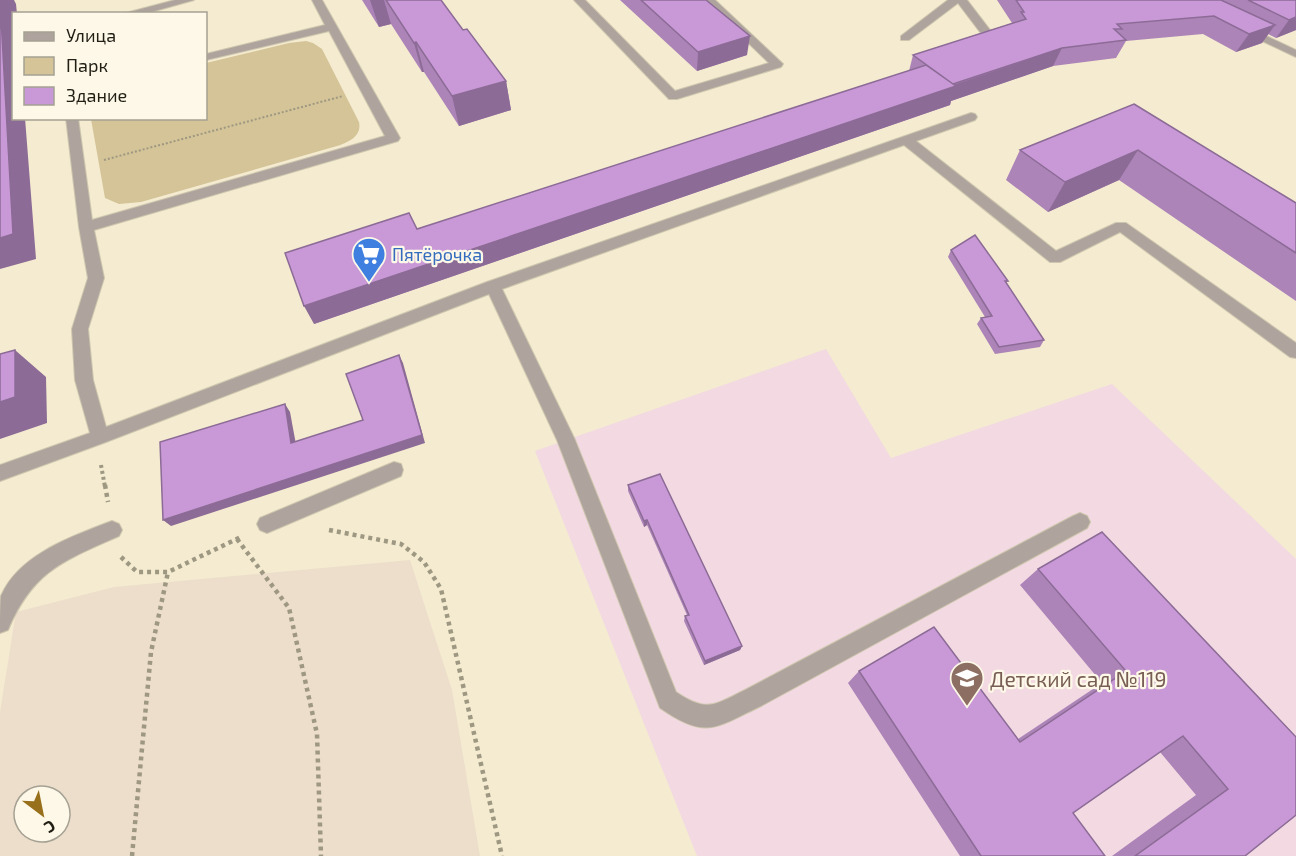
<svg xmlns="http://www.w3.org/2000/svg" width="1296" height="856" font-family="'Exo 2',sans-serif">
	<rect width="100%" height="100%" fill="#f4ebd0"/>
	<path fill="#eddecc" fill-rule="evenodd" d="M410 560 452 690 480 856H0V712L16 612 114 587ZM24 796H60V832H24Z"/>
	<polygon fill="#f2d9e2" points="826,349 891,458 1112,384 1296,559 1296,856 697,856 535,451"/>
	<path fill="#d4c497" d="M306 41 313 43 322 49 359 122C362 136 349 142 337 146L141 202 119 204 105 198 91 119 206 118V63L289 43Z"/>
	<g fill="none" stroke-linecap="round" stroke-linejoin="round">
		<g stroke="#cec6ae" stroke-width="2">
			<g id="minor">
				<polygon points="175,0 194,0 144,14 122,14"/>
				<path d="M312 0H322L400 138 398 141 94 230 104 278 88 329 93 380 106 427 487 282 971 113 975 114 977 117 975 120 916 141 1056 251 1116 223H1126L1296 343V358L1290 357 1120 232 1060 262H1050L904 145 502 289 575 440 676 692C707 713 714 705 745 690L1073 516 1080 513 1087 516 1090 522 1087 528 761 706C715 728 706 740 660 708L557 440 489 294 106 442 0 481V465L90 433 75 380 72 329 88 278 79 227 66 118H78L92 220 385 136 329 31 206 60V54L325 25Z"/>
				<polygon points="574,0 585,0 675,91 769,63 704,0 715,0 783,64 781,67 677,99 669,99"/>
				<polygon points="948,0 967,0 990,30 988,32 980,32 958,3 909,40 901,40 901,36"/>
				<polygon points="1243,25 1296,50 1296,57 1239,30 1239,26"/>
				<polygon points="394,462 401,464 403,470 401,476 274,530 267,533 260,530 257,524 260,518"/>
				<path d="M112 521 119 524 122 530 119 536C63 561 33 571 8 630L0 633C0 623 0 606 1 596 19 554 73 536 112 521Z"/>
			</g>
		</g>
		<polyline stroke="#9e9883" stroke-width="2" stroke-dasharray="2 2" stroke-linecap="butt" points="104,160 343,96"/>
		<polyline stroke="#9e9883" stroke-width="4" stroke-dasharray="3 3" stroke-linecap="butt" points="101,465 105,487"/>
		<g stroke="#9e9883" stroke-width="4.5" stroke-dasharray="4 4" stroke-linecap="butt">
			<polyline points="105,485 108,502"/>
			<polyline points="329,530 401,544 424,562 441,589 502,856"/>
			<polyline points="237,539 289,608 317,734 321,856"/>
			<polyline points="121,557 137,572 168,572 241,537"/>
			<polyline points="132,856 151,652 168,572"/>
		</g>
		<use href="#minor" fill="#afa49d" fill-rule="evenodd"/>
	</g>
	<g fill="#ac84b8">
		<polygon points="362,0 441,0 463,30 506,81 511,110 459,126 424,72 422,72 391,24 379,27"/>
		<polygon points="620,0 706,0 747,55 697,71"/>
		<polygon points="997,0 1296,0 1296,30 1276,38 1268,34 1262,43 1236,52 1203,34 1126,41 1116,58 1053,66 951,101 950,105 314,324 417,229 909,71 913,55 1012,23"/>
		<polygon points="1134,104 1296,203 1296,301 1119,180 1048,212 1006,180 1020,150"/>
		<polygon points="951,250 1008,281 1006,283 1044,340 1040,347 995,354 977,324 981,318 985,317 948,257"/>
		<polygon points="628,485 742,646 740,650 704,665 684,621 685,616 687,615 647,525 644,527 628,491"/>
		<polygon points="1038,569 1296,737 1245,856 1112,856 1196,795 1160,752 1073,813 1105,856 960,856 848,683 859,671 1018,739 1102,683 1020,585"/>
	</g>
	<g fill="#8c6b96">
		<polygon points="0,0 14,0 16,4 17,14 14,14 14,118 25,118 36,259 0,269"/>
		<polygon points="370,0 384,0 391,24 379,27"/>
		<polygon points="1296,17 1296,30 1276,38 1289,20"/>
		<polygon points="1275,25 1262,43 1236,52 1249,34"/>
		<polygon points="750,36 747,55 697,71 698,52"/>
		<polygon points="416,42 424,72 422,72 414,43"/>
		<polygon points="1062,48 1053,66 951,101 950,105 314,324 304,306"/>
		<polygon points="506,81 511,110 459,126 452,96"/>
		<polygon points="1138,150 1119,180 1048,212 1065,182"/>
		<polygon points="15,350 46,377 47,423 0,439 0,402"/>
		<polygon points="399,355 403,363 425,443 171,526 163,520 422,435"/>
		<polygon points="285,404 290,412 297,450 291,443"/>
		<polygon points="647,520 647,525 644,527 644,521"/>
		<polygon points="742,646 740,650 704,665 705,661"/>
	</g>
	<g fill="#c899d6" stroke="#8c6b96" stroke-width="1.5">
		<polygon points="0,0 13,234 0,238"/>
		<polygon points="386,0 441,0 463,30 467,29 506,81 452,96 416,42 414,43"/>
		<polygon points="641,0 706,0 750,36 698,52"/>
		<polygon points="1016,0 1221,0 1275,25 1249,34 1214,16 1117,24 1122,29 1114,29 1126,40 1062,48 953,84 956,86 304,306 285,253 409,213 417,229 926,65 953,84 913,55 1026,19 1021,12 1024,12"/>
		<polygon points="1248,0 1296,0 1296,17 1289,20"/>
		<polygon points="1134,104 1296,203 1296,253 1138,150 1065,182 1020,150"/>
		<polygon points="975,235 1008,281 1005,281 1044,340 999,347 981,318 992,316 951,250"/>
		<polygon points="15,350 15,397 0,402 0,354"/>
		<polygon points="399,355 422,435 163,520 160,442 285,404 291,443 363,420 346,374"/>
		<polygon points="660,474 742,646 705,661 685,616 689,615 647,520 644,521 628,485"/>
		<polygon points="1102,532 1296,737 1296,815 1245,856 1135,856 1228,789 1183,736 1073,813 1105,856 981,856 859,671 934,627 1020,742 1126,671 1038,569"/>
	</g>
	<defs>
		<g id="supermarket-pin" transform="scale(1.725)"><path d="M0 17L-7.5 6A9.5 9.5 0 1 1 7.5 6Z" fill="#3f7fe0" stroke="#fdf8e8"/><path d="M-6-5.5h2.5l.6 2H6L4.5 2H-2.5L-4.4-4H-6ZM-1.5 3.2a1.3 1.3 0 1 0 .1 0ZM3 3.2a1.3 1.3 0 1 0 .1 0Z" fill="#fff"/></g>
		<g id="school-pin" transform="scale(1.725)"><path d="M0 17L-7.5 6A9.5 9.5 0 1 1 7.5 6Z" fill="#8d6e63" stroke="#fdf8e8"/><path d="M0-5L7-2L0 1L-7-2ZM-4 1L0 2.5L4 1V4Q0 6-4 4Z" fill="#fff"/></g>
	</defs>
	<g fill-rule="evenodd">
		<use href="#supermarket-pin" x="369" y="254"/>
		<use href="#school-pin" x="967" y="678"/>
	</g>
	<g text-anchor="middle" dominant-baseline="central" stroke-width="4.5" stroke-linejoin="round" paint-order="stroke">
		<g font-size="18" fill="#366cbe" stroke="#fdf8e8" text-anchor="start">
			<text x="392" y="254">Пятёрочка</text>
		</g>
		<g font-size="21" fill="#785e54" stroke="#fdf8e8" text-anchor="start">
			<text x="990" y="678">Детский сад №119</text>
		</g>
	</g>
	<rect x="12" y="12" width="195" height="108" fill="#fdf8e8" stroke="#a5a193" stroke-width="1.5"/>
	<rect x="24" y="32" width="30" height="9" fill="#afa49d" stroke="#a5a193" stroke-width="1.5"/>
	<text x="66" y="42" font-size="18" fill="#211e14">Улица</text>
	<rect x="24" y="57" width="30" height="18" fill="#d4c497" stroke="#a5a193" stroke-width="1.5"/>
	<text x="66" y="72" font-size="18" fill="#211e14">Парк</text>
	<rect x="24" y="87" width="30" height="18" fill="#c899d6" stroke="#a5a193" stroke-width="1.5"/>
	<text x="66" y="102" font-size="18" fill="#211e14">Здание</text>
	<g transform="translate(42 814) rotate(148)"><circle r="28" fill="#fdf8e8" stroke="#a5a193" stroke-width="1.5"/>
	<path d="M0-4.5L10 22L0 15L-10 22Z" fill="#98701c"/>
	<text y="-9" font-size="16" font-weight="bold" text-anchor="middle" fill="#211e14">С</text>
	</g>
</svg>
